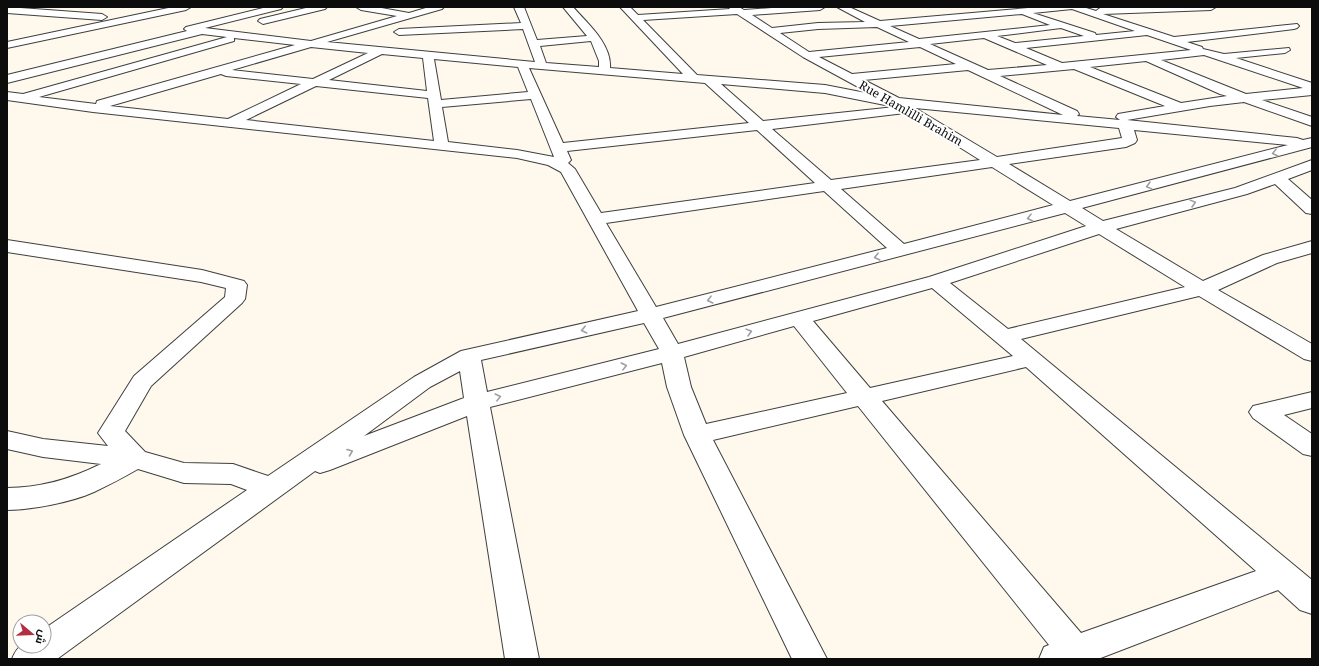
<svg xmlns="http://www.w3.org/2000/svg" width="1319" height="666" font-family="'Noto Serif',Cairo,serif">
	<rect width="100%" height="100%" fill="#fef9ec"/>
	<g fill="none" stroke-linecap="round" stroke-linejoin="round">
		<g stroke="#3f3f3f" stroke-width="2">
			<g id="minor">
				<polygon points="7,7 102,14 107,17 102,20 7,13"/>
				<polygon points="173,7 191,7 186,10 7,48 7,42"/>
				<path d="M267 7H283L281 9 205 28 311 41 397 16 361 10 356 7H376L409 13 429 7H444L442 9 327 42 535 62 523 29 399 35 394 32 399 29 521 23 514 7H524L537 40 587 36 563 7H573C587 23 612 44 610 68L683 74 620 7H630L638 15 730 9 728 7H739L744 10 785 7H825L820 10 752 15 772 28 818 23 865 22 837 7H849L880 21 1040 7H1083L1096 11 1100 8 1216 7 1211 10 1103 14 1174 37 1297 24 1299 26 1297 28 1294 29 1187 42 1202 47 1203 49 1224 54 1289 48 1290 50 1285 53 1236 58 1312 83V95L1262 100 1312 117V126L1244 102 1210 106 1127 120 1297 138 1303 140 1312 138V147L1082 208 1103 221 1235 188 1312 160V170L1288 179 1312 200V214L1306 213 1275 184 1247 194 1116 229 1203 281 1263 255 1312 241V253L1277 263 1218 290 1312 344V361L1304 359 1199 296 1021 339 1312 580V614L1300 610 1278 590 1098 659H1039L1044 647 1049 645 858 406 713 440 827 659H792L684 435 667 387 662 363 490 407 539 659H505L467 416 330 470 320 473 315 471 57 659H12C20 640 24 646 44 646V629L247 490 231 484 184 483 138 469C124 477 109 485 94 492 72 502 31 510 7 510V488C40 488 71 479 101 464L43 457 7 449V431L43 439 108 446 98 433 134 376 225 297 226 288 201 282 7 252V240L202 270 244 281 247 285 245 299 242 303 151 386 125 431 145 452 184 463 233 464 268 476 414 377 461 351 638 311 561 172 548 165 517 158 93 112 7 100V92L23 94 227 37 202 34 7 83V75L187 31 184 29 186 27ZM1072 9 1135 31 1096 35 1095 33 1033 13ZM737 14 803 57 871 94 825 85 697 75 643 20ZM1022 14 1050 25 919 39 890 26ZM877 27 909 42 809 52 780 33 818 29ZM1061 28 1084 36 1015 43 997 36ZM1147 35 1191 50 1062 63 1026 48ZM234 38 295 45 97 101 96 104 39 97 234 41ZM984 38 1047 65 988 70 930 44ZM591 41 599 61V67L546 63 540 46ZM311 47 368 53 313 79 232 70ZM920 47 956 64 852 74 819 57ZM382 54 423 58 427 91 329 80ZM1204 55 1303 88 1246 94 1161 60ZM434 59 518 67 528 92 441 100ZM1146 61 1220 94 1227 96 1181 103 1090 67ZM529 68 705 83 749 123 563 143ZM1074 69 1165 106 1118 114 1116 117 1120 120 1077 116 1079 114 1077 111 1000 76ZM968 70 1063 115 899 98 864 80ZM221 74 226 76 301 84 228 119 110 106ZM721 84 825 93 895 107 763 121ZM316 86 428 98 434 141 246 120ZM531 99 554 157 517 150 448 142 442 107ZM915 108 1119 128 1122 138 997 157ZM905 113 980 160 831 180 772 129ZM757 130 815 183 601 213 575 169 568 163 571 160 567 151ZM1134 130 1288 145 1070 201 1009 164 1126 147 1135 143 1137 140ZM992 167 1053 205 904 244 841 189ZM824 191 887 248 656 307 606 223ZM1065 213 1086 226 929 277 678 344 663 318ZM1099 234 1185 287 1008 329 950 283ZM932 288 1013 356 870 388 813 321ZM644 323 659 349 487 392 481 360ZM794 326 847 393 706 424 691 387 684 357ZM1026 367 1256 571 1081 633 882 401ZM460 371 464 398 364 436 430 387Z"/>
				<polygon points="310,7 327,7 325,9 263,24 258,21 260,19"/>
				<polygon points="1312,392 1312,408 1284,415 1312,434 1312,456 1303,454 1253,418 1249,412 1253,406"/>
			</g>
		</g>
		<use href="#minor" fill="#fff" fill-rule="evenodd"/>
	</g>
	<defs><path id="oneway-chevron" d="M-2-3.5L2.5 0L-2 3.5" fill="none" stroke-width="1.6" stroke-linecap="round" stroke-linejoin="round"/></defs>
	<g stroke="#9e9e9e">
		<use href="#oneway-chevron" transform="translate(1275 153) rotate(166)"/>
		<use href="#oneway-chevron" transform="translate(1149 186) rotate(165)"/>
		<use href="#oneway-chevron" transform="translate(1193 203) rotate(-15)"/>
		<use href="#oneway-chevron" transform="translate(1030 218) rotate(166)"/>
		<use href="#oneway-chevron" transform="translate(877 257) rotate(166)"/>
		<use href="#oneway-chevron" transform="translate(710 300) rotate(166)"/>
		<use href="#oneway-chevron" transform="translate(584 330) rotate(167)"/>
		<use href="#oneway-chevron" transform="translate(749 332) rotate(-15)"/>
		<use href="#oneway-chevron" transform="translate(624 366) rotate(-14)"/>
		<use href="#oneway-chevron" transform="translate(498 397) rotate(-14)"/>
		<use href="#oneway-chevron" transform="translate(350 452) rotate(-21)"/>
	</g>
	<g text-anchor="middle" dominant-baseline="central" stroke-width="4" stroke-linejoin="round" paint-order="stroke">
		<g font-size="12" fill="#0c0c0c" stroke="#fff">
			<text transform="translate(911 113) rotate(30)">Rue Hamlilli Brahim</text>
		</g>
	</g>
	<rect width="1319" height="666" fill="none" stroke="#0c0c0c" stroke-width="16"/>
	<g transform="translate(32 634) rotate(109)"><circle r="19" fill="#ffffff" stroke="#9e9e9e"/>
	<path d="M0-3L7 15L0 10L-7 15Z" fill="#b12f3f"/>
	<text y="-6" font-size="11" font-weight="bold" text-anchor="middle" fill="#0c0c0c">ش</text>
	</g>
</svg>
